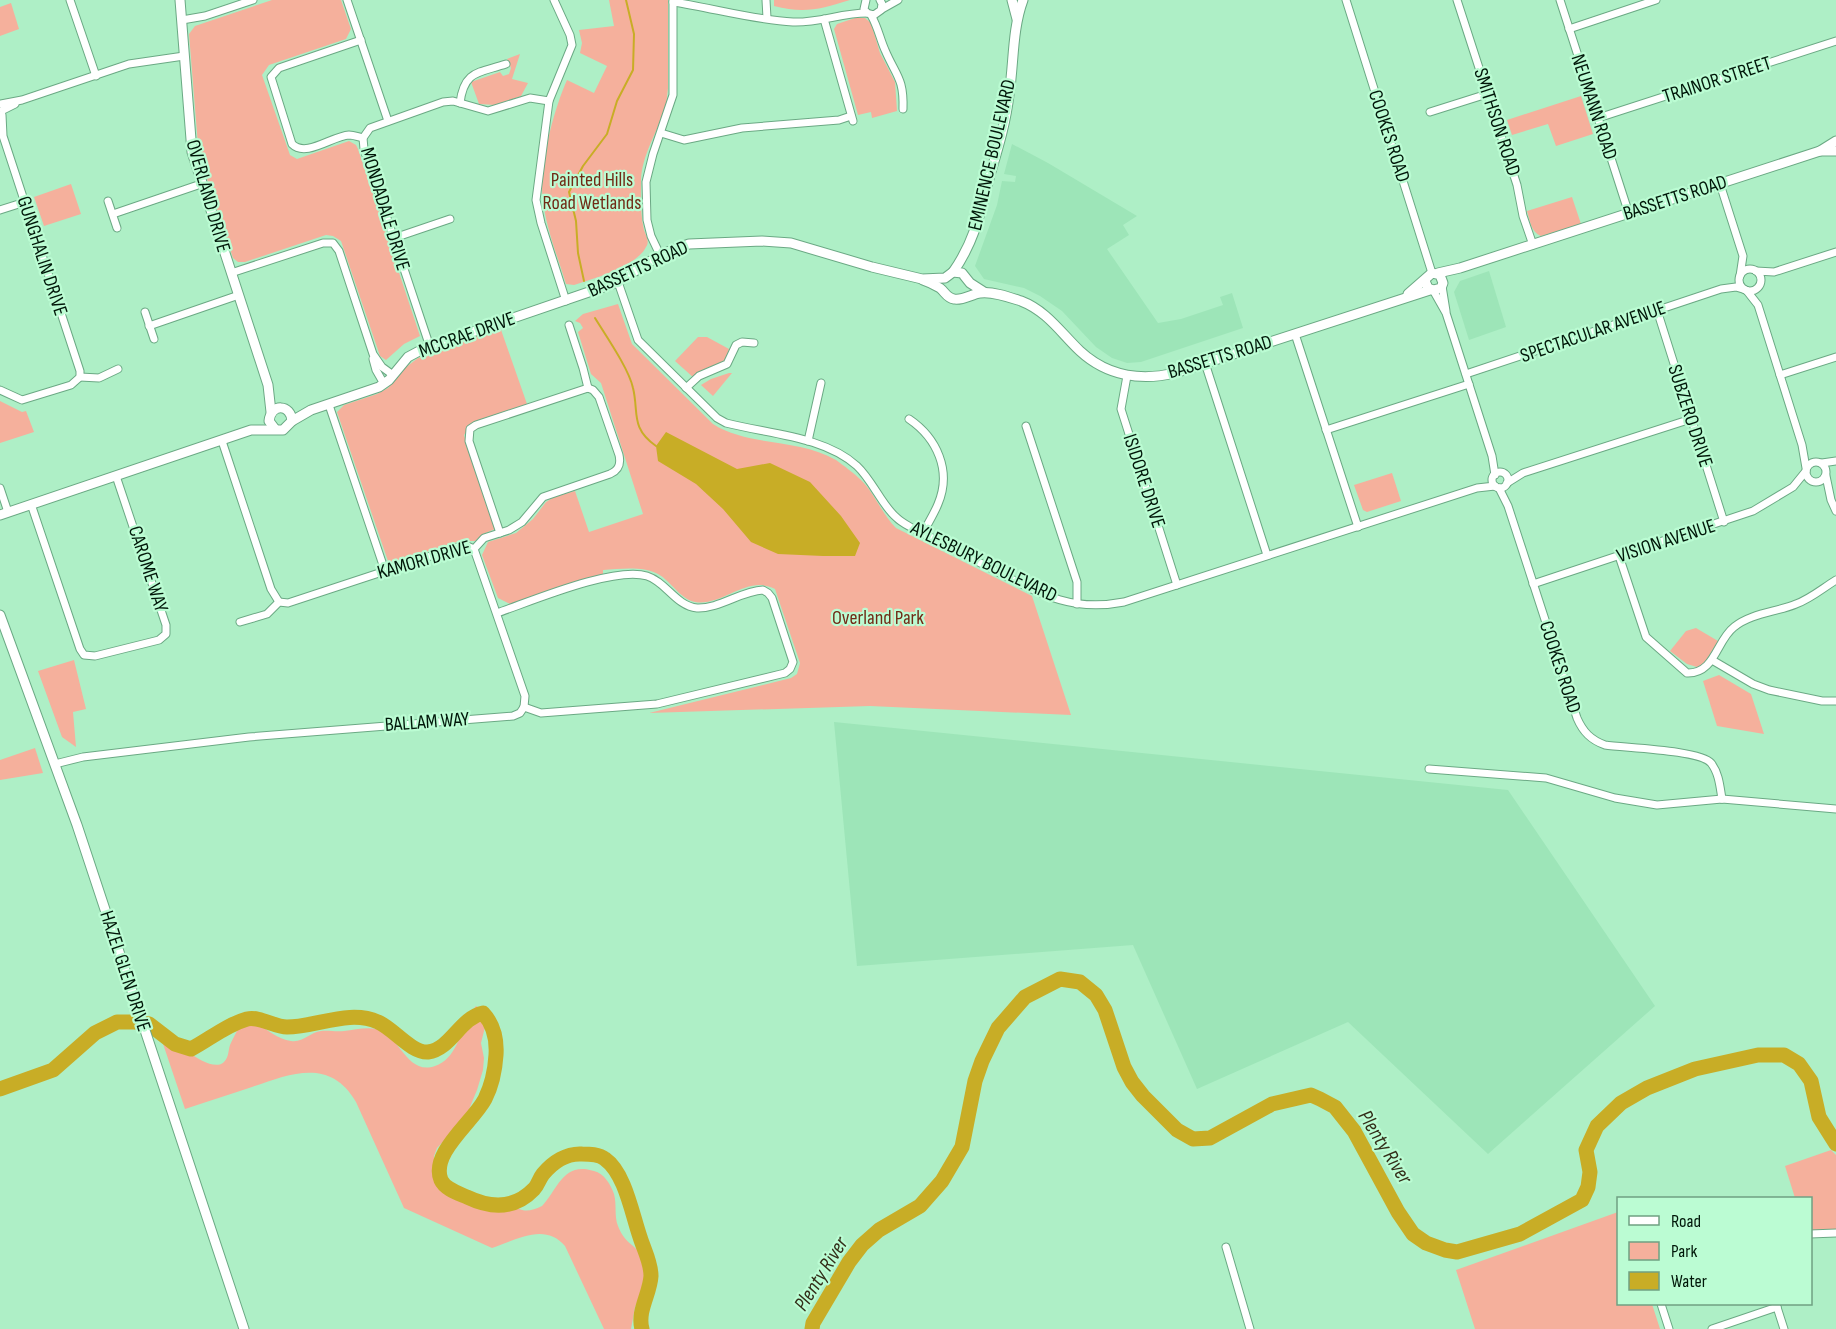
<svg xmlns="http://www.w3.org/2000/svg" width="1836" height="1329" font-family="'Sofia Sans Condensed',sans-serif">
	<rect width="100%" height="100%" fill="#aeefc6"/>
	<g fill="#9de5b8">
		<polygon points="1012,144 1048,163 1137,216 1123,225 1129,235 1107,249 1158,323 1181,319 1223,305 1220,297 1232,293 1243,328 1141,362 1127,363 1112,358 1096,347 1062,311 1040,296 1024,288 984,279 975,266 997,205 1002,181 1015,182 1016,176 1004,174"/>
		<polygon points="1489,271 1506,327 1469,340 1454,292 1460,281"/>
		<polygon points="834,722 1508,790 1655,1006 1488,1154 1348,1022 1197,1089 1133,945 857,966"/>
	</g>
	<g fill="#f5b09c">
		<polygon points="272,0 341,0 351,29 346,39 269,65 262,75 290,155 297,159 349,141 356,145 358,149 420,336 404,344 386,360 380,356 341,241 333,236 326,235 245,262 238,262 233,258 204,170 198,145 189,34 195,26"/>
		<path d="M609 0H668V88C667 95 667 103 664 110 657 133 642 155 641 180 641 196 640 214 644 230 646 236 650 241 646 247 637 266 593 279 574 285L566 284C558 257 546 229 543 200 538 168 554 109 567 80L594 93 607 66 580 53 582 43 579 30 614 26Z"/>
		<path d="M774 0H850C821 9 804 14 774 6Z"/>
		<polygon points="11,3 19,29 0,36 0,7"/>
		<polygon points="855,18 865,18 871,23 880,53 895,82 897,111 872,118 871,112 858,115 834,29 837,24"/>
		<polygon points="520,54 512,79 528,83 521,96 495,105 479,104 471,82 500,72 503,76 509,74 511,68 507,59"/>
		<polygon points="1581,96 1593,134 1556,146 1548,124 1512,135 1507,120"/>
		<polygon points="71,184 81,214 44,226 34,197"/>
		<path d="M1572 197 1581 224 1541 236C1531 232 1530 221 1527 211Z"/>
		<path d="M618 304 632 344 713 424C749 447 799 438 836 460 844 466 854 473 861 480 875 494 882 514 896 528L1032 596 1071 715 870 706 649 713 791 678 797 674 800 663 775 589C748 574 722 607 695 602 680 599 671 581 658 574 642 566 621 569 603 570V574L510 604 498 598 482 555 488 542 516 533 533 519 546 502 554 497 575 491 589 532 643 514 601 383 591 374 578 332 583 328 580 323 575 321 583 314Z"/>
		<polygon points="500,327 527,404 474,422 464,435 495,529 483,534 475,541 460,541 389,564 337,412 344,405 377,394 388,388 405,368 418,358"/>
		<polygon points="698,337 707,337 729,349 725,362 694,378 675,361"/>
		<polygon points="729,373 732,373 713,396 701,385 711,379"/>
		<polygon points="0,401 22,412 26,411 34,432 0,443"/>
		<polygon points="1392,473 1401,501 1367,512 1363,510 1354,485"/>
		<polygon points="1696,628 1718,641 1704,664 1697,667 1687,664 1670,651 1686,631"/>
		<polygon points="74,660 86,709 73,712 76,747 62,737 38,671"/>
		<polygon points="1719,675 1751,694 1764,734 1717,726 1703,681"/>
		<polygon points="35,748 43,773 0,780 0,760"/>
		<path d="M476 1006 488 1015 481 1043 484 1058 483 1070 477 1090 465 1119 437 1148 434 1156V1170L439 1187 458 1197 486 1205 509 1202C520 1212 528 1213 542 1206 558 1189 563 1161 594 1171 604 1173 611 1185 614 1194 617 1205 614 1216 618 1226 624 1242 632 1243 641 1254 644 1260 646 1270 648 1276L635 1307 631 1329H604L565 1246C545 1222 516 1240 492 1248L404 1208 356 1102C330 1057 290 1074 252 1087 230 1094 207 1102 185 1109L157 1026 165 1027C170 1040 211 1075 224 1062 229 1057 228 1051 230 1045 233 1038 237 1031 241 1024L255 1021C265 1029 278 1039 291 1041 303 1043 310 1032 321 1031 328 1030 336 1032 344 1031 354 1030 366 1027 376 1029 400 1034 406 1076 435 1066 461 1057 460 1023 476 1006Z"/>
		<polygon points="1831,1150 1836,1155 1836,1230 1811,1230 1810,1198 1795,1198 1785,1166"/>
		<polygon points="1618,1212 1618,1304 1652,1304 1660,1329 1475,1329 1456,1270"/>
	</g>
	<polygon fill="#c8ad26" points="666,432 737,469 770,463 810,482 841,516 860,543 855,556 823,556 778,554 751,542 723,509 696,484 658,461 656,446"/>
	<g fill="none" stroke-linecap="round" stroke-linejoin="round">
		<g stroke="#c8ad26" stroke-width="2">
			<polyline points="584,281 578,253 576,221 569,192 583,166 607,134 617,101 633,70 634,34 626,0"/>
			<path d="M595 318C606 336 629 369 633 388 639 412 630 428 656 446"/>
		</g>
		<g stroke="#c8ad26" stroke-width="15">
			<path d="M0 1089 53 1070 95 1033 117 1022H135L149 1024 175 1044 191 1049C210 1039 226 1025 247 1019 260 1016 274 1027 287 1027 317 1027 349 1009 378 1022 393 1028 411 1053 428 1052 451 1049 460 1018 483 1013 494 1025 497 1039 496 1055 495 1071 492 1085 485 1099 473 1122 430 1153 441 1180 445 1189 458 1193 467 1197 490 1208 514 1210 534 1189 538 1185 539 1179 543 1174 553 1162 567 1153 582 1154 589 1154 599 1154 605 1159 625 1173 632 1214 640 1237 644 1250 651 1262 651 1276 650 1294 637 1311 642 1329"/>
			<polyline points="812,1329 813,1323 849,1262 862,1245 879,1230 920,1206 942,1181 962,1147 975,1081 982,1061 998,1028 1025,997 1060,979 1080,982 1096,995 1105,1010 1124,1067 1132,1082 1143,1096 1177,1130 1193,1139 1210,1138 1272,1104 1311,1095 1320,1099 1335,1107 1354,1131 1398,1212 1413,1234 1426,1243 1445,1250 1457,1252 1520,1234 1582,1200 1588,1187 1590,1172 1586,1150 1597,1126 1621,1103 1647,1088 1695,1069 1758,1055 1784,1055 1799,1064 1811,1081 1819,1117 1836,1144"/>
		</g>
		<g stroke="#6ba984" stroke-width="9">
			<g id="street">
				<polyline points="70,0 96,76"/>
				<polyline points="347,0 388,121"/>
				<polyline points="554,0 570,35 572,45 549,101 536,200 541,223 566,301"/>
				<polyline points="766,0 767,18"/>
				<polyline points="866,0 864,9 867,13 874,15 881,10 882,4 880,0"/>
				<polyline points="1346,0 1432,273"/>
				<polyline points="1457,0 1517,185 1523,216 1533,245"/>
				<polyline points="1560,0 1629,214"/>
				<path d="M673 2C713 8 753 20 793 22 819 23 841 13 867 13"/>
				<polyline points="882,9 898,0"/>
				<path d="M871 15C878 27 880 39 885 50 896 76 904 78 903 109"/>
				<polyline points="824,19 853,121"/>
				<polyline points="182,20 205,16 253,0"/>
				<polyline points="1569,29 1656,0"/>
				<path d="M361 40 279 68 271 77 292 144C306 158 332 136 349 135 354 135 358 137 363 138"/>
				<path d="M460 103C464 70 479 73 506 64"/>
				<polyline points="1,104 22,100 129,64 184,56"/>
				<polyline points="3,110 15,104"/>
				<polyline points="1430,112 1487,94"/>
				<polyline points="1598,118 1836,41"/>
				<polyline points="661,133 684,140 742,128 839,120 851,116"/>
				<polyline points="1720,184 1743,256 1740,276"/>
				<polyline points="108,201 117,228"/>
				<polyline points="0,210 25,202"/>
				<polyline points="113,214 201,184"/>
				<polyline points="394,238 450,219"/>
				<polyline points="660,255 651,236 647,220 646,182 653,154 673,95 673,0"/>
				<circle cx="1750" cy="280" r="11"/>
				<polyline points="1756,271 1774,272 1836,252"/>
				<polyline points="231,273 323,243 333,243 339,251 373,354 382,367 393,375"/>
				<path d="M618 282 638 340 717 418 726 423C768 434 824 436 857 466 873 481 882 506 897 518 901 522 907 525 912 528 941 542 970 558 998 572 1042 595 1073 612 1124 602L1477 488 1495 486"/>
				<polyline points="1442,286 1446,311"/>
				<polyline points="1433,290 1446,313 1492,456 1495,475"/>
				<polyline points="1747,291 1758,305 1802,445 1806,468"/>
				<polyline points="1657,310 1724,522"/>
				<polyline points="145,312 154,339"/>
				<polyline points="569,325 583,368 588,388"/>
				<polyline points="149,326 239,295"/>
				<polyline points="1295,334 1358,527"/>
				<polyline points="430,347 364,149 363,138 370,128 443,102 453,101 488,111 530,98 549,101"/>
				<polyline points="373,359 376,370 384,384"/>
				<polyline points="1205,363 1267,555"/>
				<polyline points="1466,374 1721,289 1736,287 1746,290"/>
				<polyline points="1780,375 1836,357"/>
				<polyline points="1127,376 1121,409 1177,585"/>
				<polyline points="80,377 99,378 118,369"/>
				<polyline points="686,388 699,376 727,364 736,345 742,342 754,343"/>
				<polyline points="0,390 22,400 71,385 80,377 80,371 3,136 2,115"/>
				<polyline points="329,405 385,571"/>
				<path d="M909 419C937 438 952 471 938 504 934 514 928 523 923 533"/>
				<polyline points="1026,426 1077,582 1077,604"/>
				<polyline points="1326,430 1469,384"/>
				<polyline points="222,441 271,589 279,602"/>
				<polyline points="808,441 821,383"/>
				<circle cx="1816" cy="472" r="10"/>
				<polyline points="1822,463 1836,461"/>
				<circle cx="1500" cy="480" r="8"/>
				<polyline points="1826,476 1831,500 1836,511"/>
				<polyline points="1507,483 1523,473 1691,419"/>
				<polyline points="0,488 8,512"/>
				<path d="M1499 488 1508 506 1577 718C1583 732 1591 740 1605 745 1625 748 1700 750 1711 763 1719 773 1720 787 1722 799"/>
				<polyline points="31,504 80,649 84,655 95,656 159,640 166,634 166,625 116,476"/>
				<polyline points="500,533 469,441 470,429 476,425 588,388"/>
				<path d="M474 549 484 538 509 530 522 522 543 497 610 474C619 470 621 464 619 455L599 397 593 390 588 388"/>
				<polyline points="474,549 525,696 524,707"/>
				<path d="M1619 556 1646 637 1687 673C1715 674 1716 641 1734 627 1751 613 1777 612 1796 604 1810 599 1823 588 1836 580"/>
				<polyline points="1533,584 1753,511 1793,487 1806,471"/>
				<path d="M497 613C532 601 614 566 647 576 666 582 676 606 697 608 719 609 741 591 763 590L768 593 772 598 793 662 790 669 785 673 657 704 541 713 524 707"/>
				<polyline points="240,622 267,614 279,602 288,603 458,547 467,546 474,549"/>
				<polyline points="1712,660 1753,684 1769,690 1822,701 1836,701"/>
				<polyline points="55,764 83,757 249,737 513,716 520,713 524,707"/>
				<polyline points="1429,769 1546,778 1615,798 1657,805 1722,799 1836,809"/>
				<polyline points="1810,1234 1836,1233"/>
				<polyline points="1226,1247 1250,1329"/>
				<polyline points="1661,1304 1669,1329"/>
				<polyline points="1776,1304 1784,1329"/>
				<polyline points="1712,1329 1777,1307"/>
			</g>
		</g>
		<g stroke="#6ba984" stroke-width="11">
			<g id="secondary">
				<polyline points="180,0 192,152 268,385 271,412"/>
				<polyline points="1012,0 1017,19"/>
				<polyline points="1820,151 1836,151"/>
				<path d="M953 272C975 241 981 210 990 175 998 148 1006 122 1009 95 1014 63 1012 30 1023 0"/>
				<polyline points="1438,273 1460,268 1820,151 1836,141"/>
				<path d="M923 280C929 282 935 285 940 288 945 292 947 298 954 299 962 301 972 294 980 293 992 291 1009 297 1021 301 1047 311 1061 333 1080 351 1107 376 1141 381 1175 373L1430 290"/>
				<polyline points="1408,294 1432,273 1440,275 1443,283 1441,288 1433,290 1428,288 1425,281"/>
				<path d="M275 429 269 421C271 403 291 404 292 421"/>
				<polyline points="0,515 251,430 283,430 292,421 311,410 379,387 389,380 408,357 423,349 618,282 660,255 689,244 762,241 791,243 872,267 922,279 945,278 953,272 962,273 970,283 984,292"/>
				<polyline points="0,615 77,825 244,1329"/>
			</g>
		</g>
		<use href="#street" stroke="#fff" stroke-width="7"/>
		<use href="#secondary" stroke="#fff" stroke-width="9"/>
	</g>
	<g text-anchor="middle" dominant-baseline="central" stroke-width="4.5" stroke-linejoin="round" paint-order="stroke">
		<g font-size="20" fill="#001709" stroke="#bbfcd3">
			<text transform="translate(1717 80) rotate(-18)">TRAINOR STREET</text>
			<text transform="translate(1594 107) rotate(72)">NEUMANN ROAD</text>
			<text transform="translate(1497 122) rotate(72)">SMITHSON ROAD</text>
			<text transform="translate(1389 136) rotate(72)">COOKES ROAD</text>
			<text transform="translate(992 155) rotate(-77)">EMINENCE BOULEVARD</text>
			<text transform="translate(208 196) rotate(74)">OVERLAND DRIVE</text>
			<text transform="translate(1675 198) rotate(-18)">BASSETTS ROAD</text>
			<text transform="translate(385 209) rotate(73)">MONDADALE DRIVE</text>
			<text transform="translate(42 256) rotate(72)">GUNGHALIN DRIVE</text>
			<text transform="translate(638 269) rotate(-25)">BASSETTS ROAD</text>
			<text transform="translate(1593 332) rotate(-19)">SPECTACULAR AVENUE</text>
			<text transform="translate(467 335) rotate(-20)">MCCRAE DRIVE</text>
			<text transform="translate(1220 357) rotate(-17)">BASSETTS ROAD</text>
			<text transform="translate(1690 416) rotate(72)">SUBZERO DRIVE</text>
			<text transform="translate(1144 481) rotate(72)">ISIDORE DRIVE</text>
			<text transform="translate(1666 541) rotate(-18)">VISION AVENUE</text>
			<text transform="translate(424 560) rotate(-16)">KAMORI DRIVE</text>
			<text transform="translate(984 562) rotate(26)">AYLESBURY BOULEVARD</text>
			<text transform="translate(148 569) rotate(72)">CAROME WAY</text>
			<text transform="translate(1560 667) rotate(72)">COOKES ROAD</text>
			<text transform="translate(427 722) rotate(-4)">BALLAM WAY</text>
			<text transform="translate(125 971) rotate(72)">HAZEL GLEN DRIVE</text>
		</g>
		<g font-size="20" fill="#702a15" stroke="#bbfcd3">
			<text x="592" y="180">Painted Hills<tspan x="592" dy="23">Road Wetlands</tspan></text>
			<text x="878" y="618">Overland Park</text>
		</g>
		<g font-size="21" font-style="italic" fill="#332e19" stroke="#bbfcd3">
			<text transform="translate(1385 1147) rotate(58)">Plenty River</text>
			<text transform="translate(821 1274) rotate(-58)">Plenty River</text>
		</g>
	</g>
	<rect x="1617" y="1197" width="195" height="108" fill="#bbfcd3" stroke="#70a082" stroke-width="1.5"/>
	<rect x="1629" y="1216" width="30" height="9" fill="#ffffff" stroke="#70a082" stroke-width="1.5"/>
	<text x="1671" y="1227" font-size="18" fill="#001709">Road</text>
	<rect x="1629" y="1242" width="30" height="18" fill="#f5b09c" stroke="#70a082" stroke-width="1.5"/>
	<text x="1671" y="1257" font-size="18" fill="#001709">Park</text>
	<rect x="1629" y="1272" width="30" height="18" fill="#c8ad26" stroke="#70a082" stroke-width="1.5"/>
	<text x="1671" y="1287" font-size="18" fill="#001709">Water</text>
</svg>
